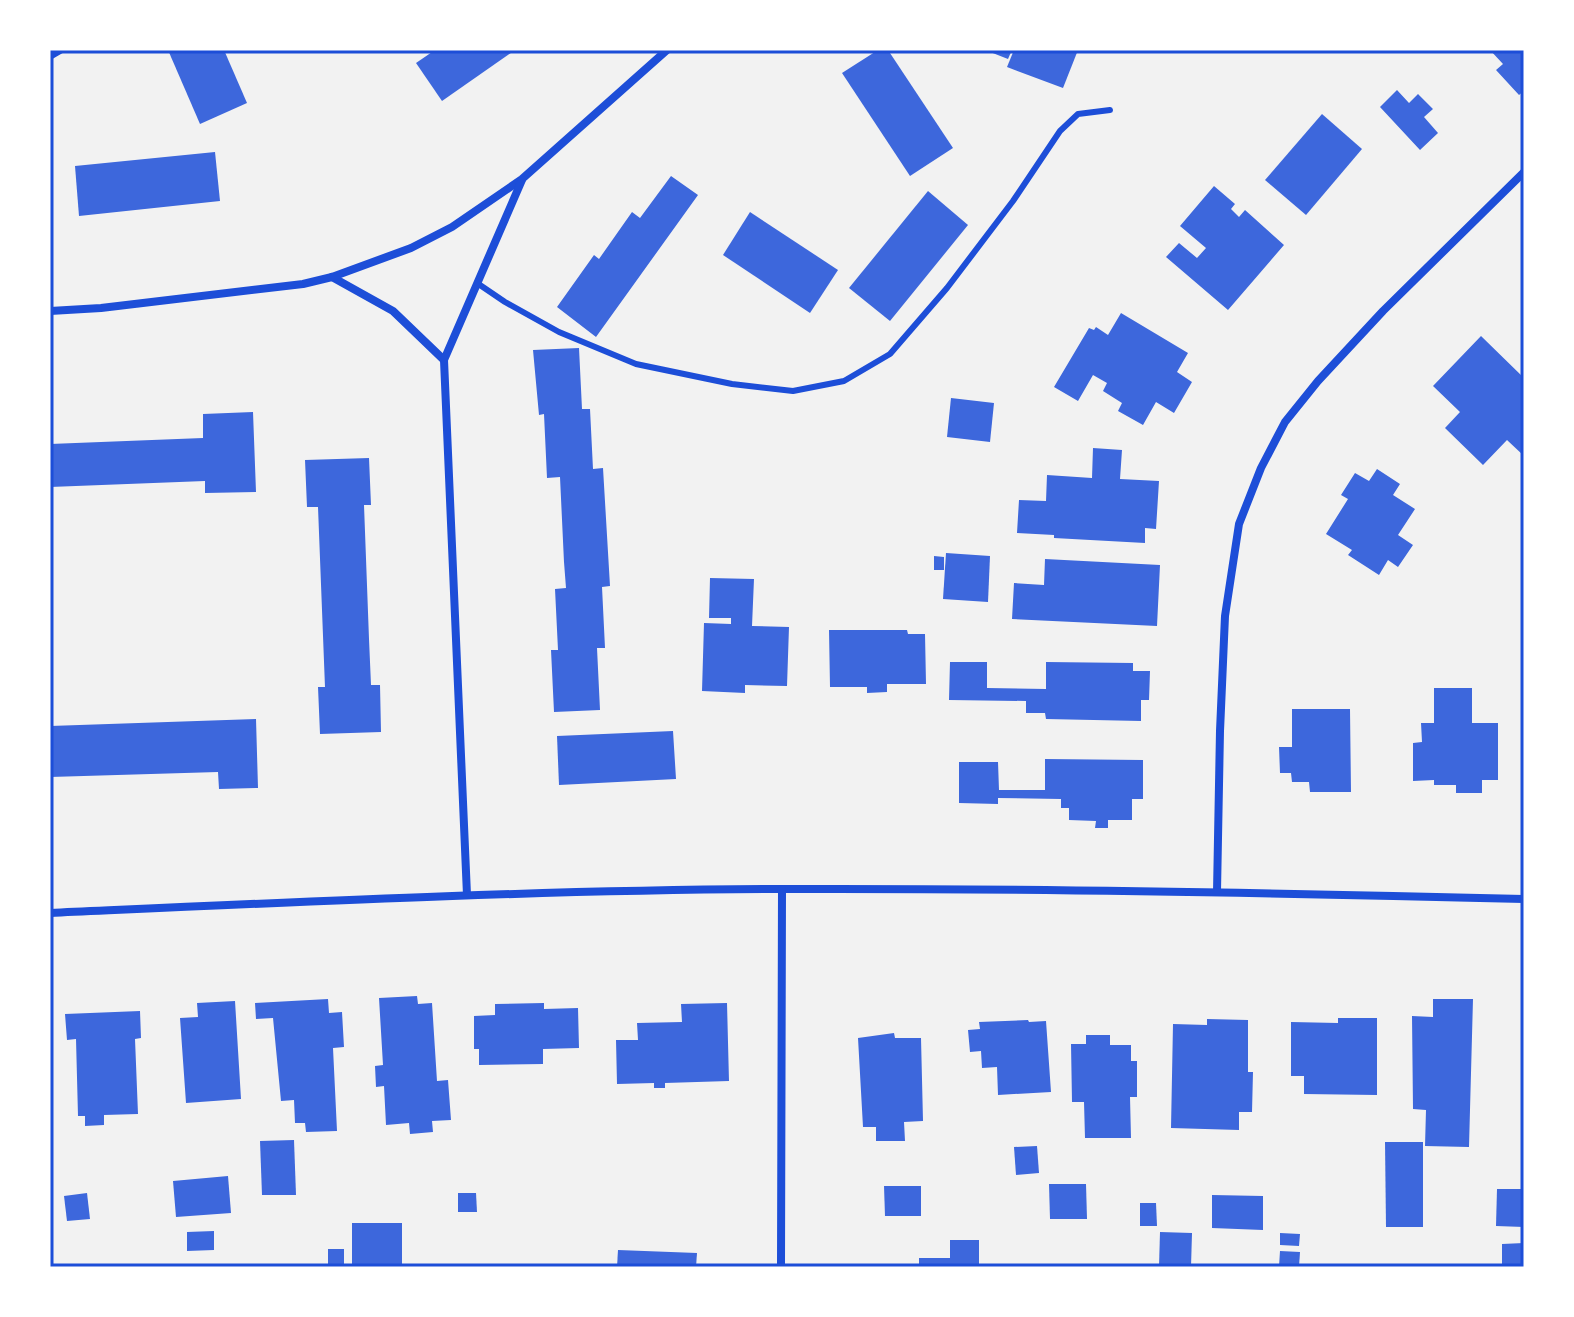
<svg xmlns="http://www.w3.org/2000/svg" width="1574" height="1317" font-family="Helvetica,sans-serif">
	<rect width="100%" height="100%" fill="#f2f2f2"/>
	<g fill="#3d67dc">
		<polygon points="168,50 224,50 247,103 200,124"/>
		<polygon points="435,50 515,50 442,101 416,63"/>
		<polygon points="878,50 888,50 953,148 910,176 842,73"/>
		<polygon points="985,50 1012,50 1008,59"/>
		<polygon points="1014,50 1078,50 1063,88 1007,67"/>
		<polygon points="1490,50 1524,50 1524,91 1519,95 1496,70 1503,64"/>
		<polygon points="1397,90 1409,103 1418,94 1433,109 1424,117 1438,133 1420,150 1380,107"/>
		<polygon points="1322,114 1362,149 1306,215 1265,180"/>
		<polygon points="215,152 220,201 79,216 75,166"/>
		<polygon points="671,176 698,195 596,337 557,307 594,255 599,259 632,212 640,218"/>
		<polygon points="1214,186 1235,204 1231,209 1239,217 1245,210 1284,245 1228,310 1166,257 1179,243 1197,258 1206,248 1180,226"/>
		<polygon points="928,191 968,225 890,321 849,288"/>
		<polygon points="750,212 838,270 810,313 723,255"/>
		<polygon points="1121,313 1188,353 1177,372 1192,382 1174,413 1156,402 1143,425 1118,411 1122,403 1103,391 1107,383 1093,375 1078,401 1054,387 1089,328 1094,330 1096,327 1108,335"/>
		<polygon points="1481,336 1524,378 1524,456 1507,440 1483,465 1445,428 1460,412 1433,386"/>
		<polygon points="579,348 582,409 590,409 593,469 603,468 610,586 602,587 605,648 597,648 600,710 554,712 551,650 558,650 555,589 566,588 564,562 560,477 547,478 544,414 539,415 533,350"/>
		<polygon points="951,398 994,403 990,442 947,437"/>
		<polygon points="253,412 256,492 205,493 205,481 50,487 50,444 203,438 203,414"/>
		<polygon points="1093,448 1122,450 1120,479 1159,481 1156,529 1145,528 1145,543 1054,538 1054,535 1017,533 1019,500 1046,501 1047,475 1092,478"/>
		<polygon points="369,458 371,505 364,505 369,639 371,685 380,685 381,732 320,734 318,687 325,687 318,507 307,507 305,460"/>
		<polygon points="1377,469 1400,484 1393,495 1415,509 1398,535 1413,545 1398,567 1388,560 1379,575 1348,555 1352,550 1326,534 1348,499 1341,495 1355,473 1369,481"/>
		<polygon points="946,553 990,556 988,602 943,599"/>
		<polygon points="934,556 944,557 944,570 934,570"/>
		<polygon points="1045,559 1160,565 1157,626 1012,619 1014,583 1044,585"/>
		<polygon points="710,578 754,579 752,626 789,627 787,686 745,685 745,693 702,691 704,623 731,624 731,618 709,618"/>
		<polygon points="829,630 907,630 908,634 925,634 926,684 887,684 887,692 867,693 867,687 830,687"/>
		<polygon points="950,662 987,662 987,688 1046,689 1046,662 1133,663 1133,671 1150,671 1149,700 1141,700 1141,721 1046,719 1045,713 1026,713 1026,701 949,700"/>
		<polygon points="1434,688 1472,688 1472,723 1498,723 1498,780 1482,780 1482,793 1456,793 1456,785 1434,785 1434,780 1413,781 1413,743 1422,742 1421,723 1434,723"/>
		<polygon points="1292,709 1350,709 1351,792 1310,792 1309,782 1292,782 1291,773 1280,773 1279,747 1292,747"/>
		<polygon points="256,719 258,788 219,789 218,772 50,777 50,726"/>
		<polygon points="673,731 676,779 559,785 557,736"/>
		<polygon points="1045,759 1143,760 1143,799 1132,799 1132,820 1108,820 1108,828 1095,828 1096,821 1069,820 1069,808 1061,808 1061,799 998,798 998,804 959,803 959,762 998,762 999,790 1045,790"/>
		<polygon points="417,996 418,1004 432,1003 437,1081 448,1080 451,1120 432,1121 433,1132 410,1134 409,1123 386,1125 384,1086 376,1087 375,1066 383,1065 379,998"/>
		<polygon points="328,999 329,1013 342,1012 344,1047 333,1048 337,1131 306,1132 305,1123 295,1123 294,1100 281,1101 273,1018 256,1019 255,1003"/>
		<polygon points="1433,999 1473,999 1469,1147 1425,1146 1426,1110 1413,1109 1412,1016 1433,1017"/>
		<polygon points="235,1001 241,1099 186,1103 180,1018 198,1017 197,1003"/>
		<polygon points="544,1003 544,1009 578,1008 579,1048 543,1049 543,1064 479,1065 479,1049 474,1049 474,1016 495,1015 495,1004"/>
		<polygon points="727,1003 729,1081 665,1083 665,1088 654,1088 654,1083 617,1084 616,1040 638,1040 637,1023 682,1022 681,1004"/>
		<polygon points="140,1011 141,1038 135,1039 138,1114 104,1115 104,1125 85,1126 85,1116 78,1116 76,1039 67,1040 65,1014"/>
		<polygon points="1338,1018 1377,1018 1377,1095 1304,1094 1304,1076 1291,1076 1291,1022 1338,1023"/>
		<polygon points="1207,1019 1248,1020 1248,1072 1253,1072 1252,1112 1239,1112 1239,1130 1171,1128 1173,1024 1207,1025"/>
		<polygon points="1028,1020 1029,1022 1046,1021 1051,1092 998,1095 997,1067 982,1068 981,1051 970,1052 968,1030 980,1029 979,1022"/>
		<polygon points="894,1033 895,1038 921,1038 923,1121 904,1122 905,1141 876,1141 876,1127 863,1127 858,1038"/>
		<polygon points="1086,1035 1110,1035 1110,1045 1131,1045 1131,1061 1137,1061 1137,1097 1130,1097 1131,1138 1085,1138 1084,1102 1072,1102 1071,1044 1086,1044"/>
		<polygon points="294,1140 296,1195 262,1195 260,1141"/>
		<polygon points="1385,1142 1423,1142 1423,1227 1386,1227"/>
		<polygon points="1037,1146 1039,1173 1016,1175 1014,1147"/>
		<polygon points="228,1176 231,1213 176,1217 173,1181"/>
		<polygon points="1049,1184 1086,1184 1087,1219 1050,1219"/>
		<polygon points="884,1186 921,1186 921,1216 885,1216"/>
		<polygon points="1497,1189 1524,1189 1524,1227 1496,1226"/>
		<polygon points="87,1193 90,1219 67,1221 64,1196"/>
		<polygon points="458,1193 476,1193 477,1212 458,1212"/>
		<polygon points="1212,1195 1263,1196 1263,1230 1212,1228"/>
		<polygon points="1140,1203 1156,1203 1157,1226 1140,1226"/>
		<rect x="352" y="1223" width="50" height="42"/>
		<polygon points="214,1231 214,1250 187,1251 187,1232"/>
		<polygon points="1160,1232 1192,1233 1191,1267 1159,1267"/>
		<polygon points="1280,1233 1300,1234 1299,1246 1280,1245"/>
		<polygon points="950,1240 979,1240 979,1267 919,1267 919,1258 950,1258"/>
		<polygon points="1524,1243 1524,1267 1502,1267 1502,1244"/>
		<rect x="328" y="1249" width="16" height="18"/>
		<polygon points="618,1250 697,1253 696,1267 617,1267"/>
		<polygon points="1280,1251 1300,1252 1299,1267 1279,1267"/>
	</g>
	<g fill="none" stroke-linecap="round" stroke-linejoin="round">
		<g stroke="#1d4ed8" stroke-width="6">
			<polyline points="50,57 62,50"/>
			<polyline points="477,283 505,302 559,332 636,364 732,384 793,391 844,381 890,354 947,288 1013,201 1060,131 1078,114 1110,110"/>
		</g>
		<g stroke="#1d4ed8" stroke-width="8">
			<polyline points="332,277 393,311 444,360 467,895"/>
			<polyline points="50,311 101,308 303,284 332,277 411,248 452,227 522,179 667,50"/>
			<polyline points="444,360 522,180"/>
			<polyline points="1217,892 1220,731 1225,616 1239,524 1261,468 1285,422 1318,381 1383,311 1524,172"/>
			<path d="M50 913C294 902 539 890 783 889 1030 888 1277 893 1524 899"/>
			<polyline points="781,1267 782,889"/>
		</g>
	</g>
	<rect width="1574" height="1317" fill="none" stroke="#ffffff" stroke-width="104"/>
	<rect x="52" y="52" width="1470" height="1213" fill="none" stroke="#1d4ed8" stroke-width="3"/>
</svg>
